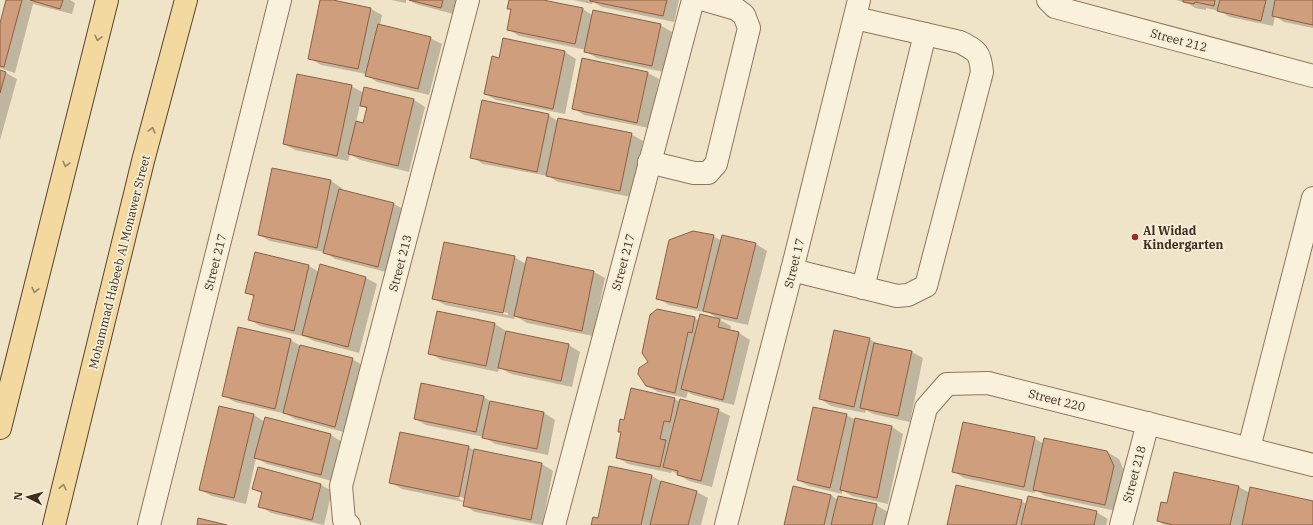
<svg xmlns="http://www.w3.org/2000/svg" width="1313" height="525" font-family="'IBM Plex Serif',serif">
	<rect width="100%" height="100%" fill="#f0e4c8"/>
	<g fill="#0003" fill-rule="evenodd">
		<polygon points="7,0 70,0 75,3 72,14 33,4 15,73 0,68 0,27"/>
		<polygon points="321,0 328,0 371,9 382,15 380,25 430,38 442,44 429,95 377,82 366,75 366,74 321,65 309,58"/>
		<polygon points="391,0 406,0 406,3"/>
		<polygon points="408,0 456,0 453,14 416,4"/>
		<polygon points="510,0 538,0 583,9 592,15 660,25 672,32 664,72 597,58 585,51 586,50 519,36 508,29 512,10 508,8"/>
		<polygon points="573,0 679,0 674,22 602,7 593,2 592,4"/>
		<polygon points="1176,0 1313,0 1313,28 1284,22 1275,16 1273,26 1230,17 1219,11 1206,8 1206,10 1195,8 1189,4"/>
		<polygon points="503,39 565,52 576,59 565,114 496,100 485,94 499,59"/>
		<polygon points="0,71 6,73 17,79 0,140"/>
		<polygon points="648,73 659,79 649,128 584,115 573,108"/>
		<path d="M351 86 364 93 414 100 425 107 409 172 360 160 350 154 348 161 295 150 284 144ZM360 105 367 109 364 124 356 122Z"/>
		<polygon points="548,115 558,121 631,134 643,141 631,197 558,182 548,176 483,164 472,157"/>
		<polygon points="273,169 331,181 342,188 342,190 394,204 405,210 390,273 335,259 324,252 270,241 259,235"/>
		<polygon points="713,236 722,241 756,244 767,251 748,325 717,318 709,313 669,305 657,298"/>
		<path d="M514 257 526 264 594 272 605 278 593 336 527 323 515 316 514 319 445 305 433 298ZM444 300 508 313V315L444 302Z"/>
		<polygon points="309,266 319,272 321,266 366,278 377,284 359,353 314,341 306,337 260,326 249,319 254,297 246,292"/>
		<polygon points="438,312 495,324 506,331 506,332 569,345 580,352 572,387 511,374 499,367 498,372 441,360 430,353"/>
		<polygon points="695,318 699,321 718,319 731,326 730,331 739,333 750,340 734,405 693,395 688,392 686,398 658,392 647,386 649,362"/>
		<polygon points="869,339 881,345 912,352 923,358 910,422 873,414 866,410 865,413 831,406 820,399"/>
		<polygon points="291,340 302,347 352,359 364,366 347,433 295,419 286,414 235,402 224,396"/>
		<polygon points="484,397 493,403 544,413 555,420 548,455 495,444 484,437 426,425 415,419"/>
		<polygon points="675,399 680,402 718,410 730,416 712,487 689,481 672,471 671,473 628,464 617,457 622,433 619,431 625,421"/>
		<polygon points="254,415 265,422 266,419 331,435 342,442 332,481 267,464 256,458 246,504 212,496 200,490"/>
		<polygon points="846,415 856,420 892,427 903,434 888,504 852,496 842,490 842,494 809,486 798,480"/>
		<path d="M401 433 469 447 475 451 542 464 553 471 542 525 475 512 464 505V502L402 489 390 482ZM455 494 465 499V502L454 496Z"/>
		<polygon points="1034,438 1044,444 1107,452 1119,459 1125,473 1116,511 1045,496 1036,490 1035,493 964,478 953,471"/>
		<polygon points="610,467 652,476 664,483 697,492 708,498 701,525 592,525 599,519"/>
		<polygon points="259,469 321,485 332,491 324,525 271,513 260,506 263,494 253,489"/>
		<polygon points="1239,487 1250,493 1313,502 1313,525 1165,525 1158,521"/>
		<polygon points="831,495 838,500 876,505 888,512 885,525 785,525"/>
		<polygon points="1021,501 1027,504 1096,512 1108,519 1106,525 948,525"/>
	</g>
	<g fill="#cf9f7d" stroke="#8d5f41">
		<polygon points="6,0 22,0 4,67 0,66 0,23"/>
		<polygon points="30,0 63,0 60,9"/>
		<polygon points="320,0 333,0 371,8 358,69 308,59"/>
		<polygon points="409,0 443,0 441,8"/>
		<polygon points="509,0 543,0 583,8 575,44 507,30 511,9 507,9"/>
		<polygon points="590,0 667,0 663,16 590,1"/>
		<polygon points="1183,0 1215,0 1214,6 1195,2 1194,4 1183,2"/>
		<polygon points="1220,0 1266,0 1261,21 1217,11"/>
		<polygon points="1275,0 1313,0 1313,25 1272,16"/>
		<polygon points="593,10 661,24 652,66 584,52"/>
		<polygon points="378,24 431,37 418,89 365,76"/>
		<polygon points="503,38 565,51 553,109 484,94 492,56 499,58"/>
		<polygon points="582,58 648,72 637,123 572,109"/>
		<polygon points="0,70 6,72 0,93"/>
		<polygon points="297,74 352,85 337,156 283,144"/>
		<polygon points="364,87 414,99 398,166 348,154 356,121 363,123 367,107 360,106"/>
		<polygon points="482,100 549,114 537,172 470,158"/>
		<polygon points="558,118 632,133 620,191 546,176"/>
		<polygon points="272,168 331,180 317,248 258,235"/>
		<polygon points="339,189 394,203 378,267 323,253"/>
		<polygon points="693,231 714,235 697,308 656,299 669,240"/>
		<polygon points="722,235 756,243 737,319 703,311"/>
		<polygon points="444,242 515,256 503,313 432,299"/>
		<polygon points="255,252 309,265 294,331 248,320 254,295 245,293"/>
		<polygon points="527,257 594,271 582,331 514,316"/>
		<polygon points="320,264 366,277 348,347 302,335"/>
		<polygon points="657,309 695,317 692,333 688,332 675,393 646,386 638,374 639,368 648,362 642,353 650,315"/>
		<polygon points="437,311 495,323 486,366 428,354"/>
		<polygon points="700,314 720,319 718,327 739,332 723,400 681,389"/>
		<polygon points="238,327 291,339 275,409 222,396"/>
		<polygon points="834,330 870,338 854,407 819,399"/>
		<polygon points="506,331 569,344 561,381 498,368"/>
		<polygon points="874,343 912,351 898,416 860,408"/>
		<polygon points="300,345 353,358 335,427 283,413"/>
		<polygon points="421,383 484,396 476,432 414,419"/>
		<polygon points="631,388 675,398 670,422 664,421 660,439 666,440 660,467 616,458 621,432 618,432 620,419 624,420"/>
		<polygon points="680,399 719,409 701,481 677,475 678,471 663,467"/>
		<polygon points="490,401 544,412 537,449 482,438"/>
		<polygon points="219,406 254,414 234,498 199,490"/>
		<polygon points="813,407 847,414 830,488 797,480"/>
		<polygon points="265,417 331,434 321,475 254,458"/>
		<polygon points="855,418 892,426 877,498 840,490"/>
		<polygon points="963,422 1035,437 1024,487 952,472"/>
		<polygon points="400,432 469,446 459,497 389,483"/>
		<polygon points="1044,438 1107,451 1114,466 1105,505 1033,490"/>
		<polygon points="474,449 542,463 531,520 463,506"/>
		<polygon points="609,466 652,475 641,525 591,525 593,517 598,518"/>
		<polygon points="258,467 321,484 312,520 258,507 262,492 252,489"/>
		<polygon points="1174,472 1239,486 1230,525 1173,525 1157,521 1161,502 1167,503"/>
		<polygon points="661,481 697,491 688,525 650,525"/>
		<polygon points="956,485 1022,500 1016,525 947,525"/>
		<polygon points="793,486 831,495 824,525 784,525"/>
		<polygon points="1250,487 1313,501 1313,525 1242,525"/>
		<polygon points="838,496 877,504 872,525 831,525"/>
		<polygon points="1028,496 1097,511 1094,525 1021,525"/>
		<polygon points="198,518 227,525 197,525"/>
	</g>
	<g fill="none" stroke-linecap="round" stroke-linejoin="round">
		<g stroke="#8d765c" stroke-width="24">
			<g id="minor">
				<polyline points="1048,0 1055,7 1313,76"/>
				<polyline points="649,162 694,173 708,173 716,164 749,28 744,15 736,9 705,0"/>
				<path d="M792 270 897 296 908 295 926 286 982 72C980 52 977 51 960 42L855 18"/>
				<polyline points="863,288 925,34"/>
				<polyline points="1249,448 1313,198"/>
				<polyline points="149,525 280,0"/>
				<polyline points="349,525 344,520 341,486 468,0"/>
				<polyline points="554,525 693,0"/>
				<polyline points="726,525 792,270 859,0"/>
				<polyline points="896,525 926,408 947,384 988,383 1313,465"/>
				<polyline points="1121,525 1148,423"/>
			</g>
		</g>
		<g stroke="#5b4430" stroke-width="24">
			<g id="major">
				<polyline points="0,428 107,0"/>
				<polyline points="54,525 143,161 186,0"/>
			</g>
		</g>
		<use href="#minor" stroke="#faf1dc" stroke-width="22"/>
		<use href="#major" stroke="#f3d9a0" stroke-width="22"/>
	</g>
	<defs><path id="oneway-chevron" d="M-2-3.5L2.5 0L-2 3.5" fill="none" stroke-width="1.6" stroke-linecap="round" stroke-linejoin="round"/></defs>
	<g stroke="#988460">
		<use href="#oneway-chevron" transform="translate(98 38) rotate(104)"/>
		<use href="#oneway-chevron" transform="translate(152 130) rotate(-75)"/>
		<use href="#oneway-chevron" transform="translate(66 164) rotate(104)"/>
		<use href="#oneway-chevron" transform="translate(35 290) rotate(104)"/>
		<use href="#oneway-chevron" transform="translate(63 487) rotate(-76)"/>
	</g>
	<circle fill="#9e2a2b" stroke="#f7eed8" stroke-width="1.5" cx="1135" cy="237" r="4"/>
	<g text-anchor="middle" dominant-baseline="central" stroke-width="3.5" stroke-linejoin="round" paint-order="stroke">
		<g font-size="12" fill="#3d2e20" stroke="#f7eed8">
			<text transform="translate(1179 40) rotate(15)">Street 212</text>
			<text transform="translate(119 262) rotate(-76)">Mohammad Habeeb Al Monawer Street</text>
			<text transform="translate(215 262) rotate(-76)">Street 217</text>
			<text transform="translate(623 262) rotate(-75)">Street 217</text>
			<text transform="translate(400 263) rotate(-75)">Street 213</text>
			<text transform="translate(794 263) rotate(-76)">Street 17</text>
			<text transform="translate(1057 400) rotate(14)">Street 220</text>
			<text transform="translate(1134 474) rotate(-75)">Street 218</text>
		</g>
		<g font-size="12" font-weight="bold" fill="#3d2e20" stroke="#f7eed8" text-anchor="start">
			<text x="1143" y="230">Al Widad<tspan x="1143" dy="14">Kindergarten</tspan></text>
		</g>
	</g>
	<g transform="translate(28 497) rotate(276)" stroke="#f7eed8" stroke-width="3" paint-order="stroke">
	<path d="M0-3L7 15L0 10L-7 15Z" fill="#3d2e20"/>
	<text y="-6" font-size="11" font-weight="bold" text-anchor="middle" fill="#3d2e20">N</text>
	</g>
</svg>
